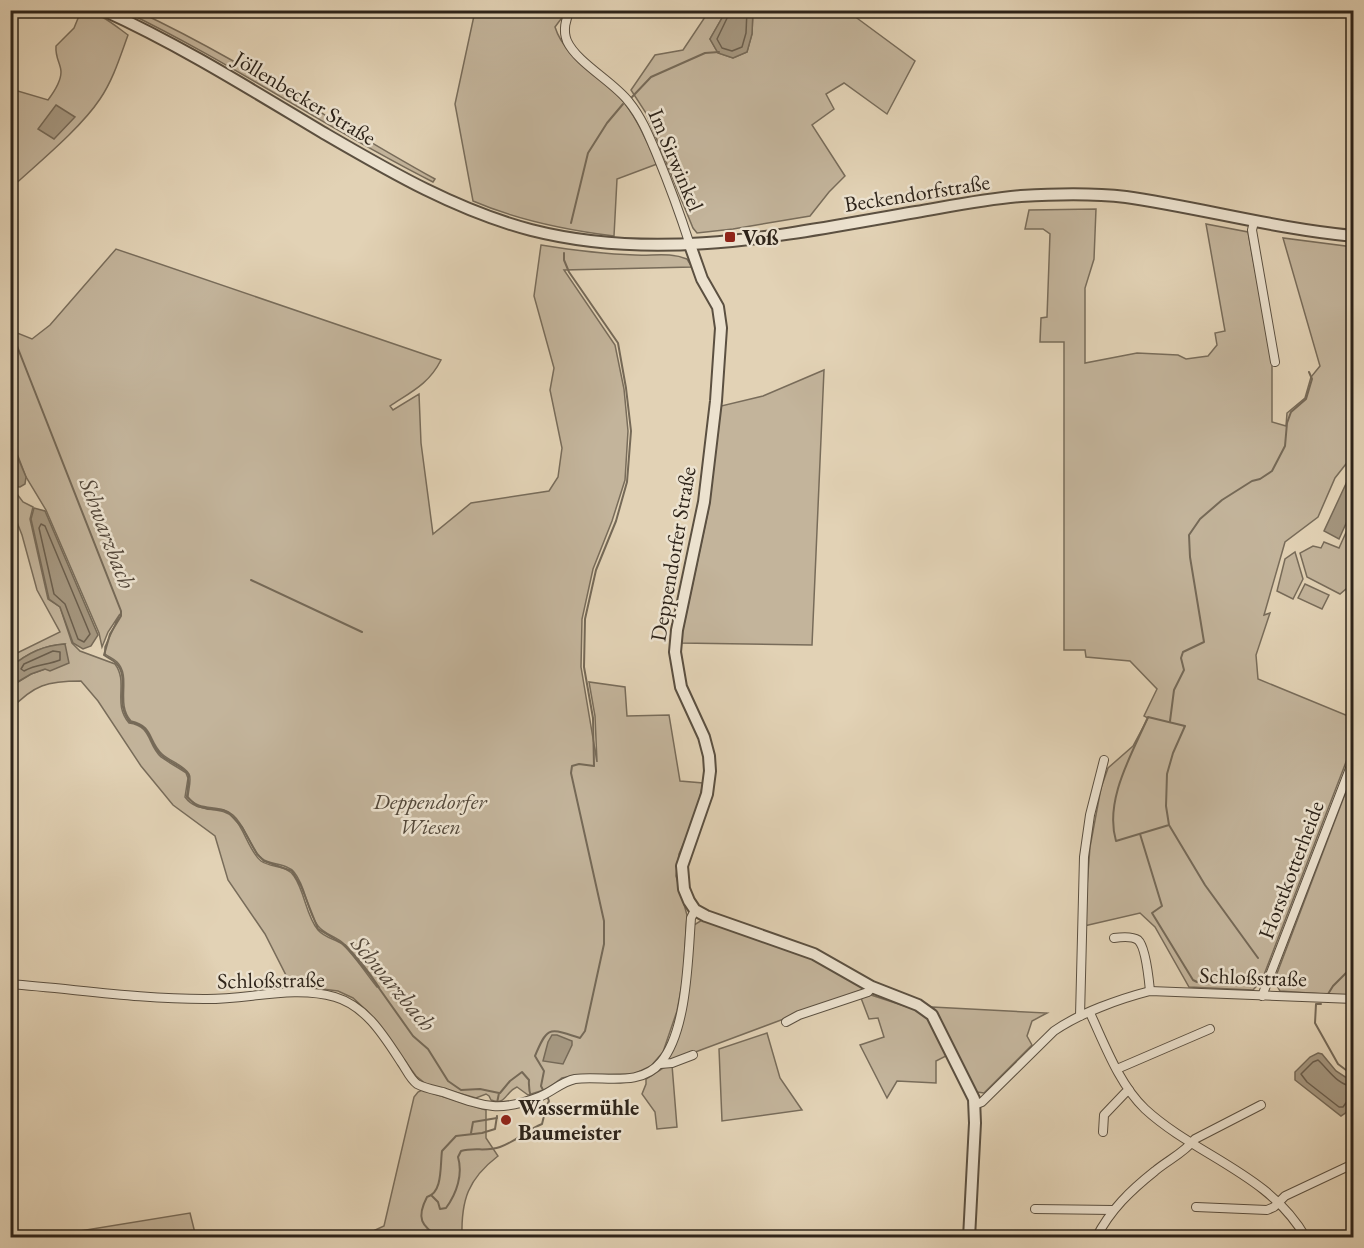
<svg xmlns="http://www.w3.org/2000/svg" width="1364" height="1248" font-family="'EB Garamond',serif">
	<rect width="100%" height="100%" fill="#e2d2b5"/>
	<filter id="stains"><feTurbulence type="fractalNoise" baseFrequency=".00333" numOctaves="4"/><feColorMatrix values="0 0 0 0 .2 0 0 0 0 .09 0 0 0 0 .02 0 0 0 .5 -.17"/></filter>
	<radialGradient id="worn" r=".72"><stop offset=".6" stop-color="#630" stop-opacity="0"/><stop offset="1" stop-color="#630" stop-opacity=".3"/></radialGradient>
	<g fill="#c3b49b" stroke="#786c5a" stroke-width="1.5">
		<polygon points="846,10 915,61 887,114 844,83 826,94 834,109 812,125 845,176 829,192 810,216 733,229 697,233 693,228 646,113 631,90 655,55 683,50 709,11 726,11 710,39 718,53 733,58 747,52 752,34 753,11"/>
		<path d="M81 11C99 11 114 25 128 35 120 57 113 80 100 99 80 129 38 163 11 188V89L48 100C54 92 61 82 61 72 61 64 55 58 56 46L74 28Z"/>
		<path d="M124 11H137C240 59 335 124 435 179L433 182C327 129 231 62 124 11Z"/>
		<path d="M475 11H559L564 15 555 27C565 59 598 71 618 95 636 115 646 140 657 164L617 179 614 236C566 230 517 220 473 201L455 104Z"/>
		<polygon points="1096,209 1094,259 1085,288 1085,363 1137,353 1178,355 1186,359 1208,356 1217,345 1215,333 1225,331 1206,224 1248,232 1272,359 1272,422 1286,426 1287,413 1305,398 1311,377 1320,366 1283,238 1353,247 1353,455 1335,478 1318,517 1285,542 1264,615 1270,613 1256,655 1258,679 1353,718 1353,744 1262,980 1253,990 1189,987 1155,927 1140,913 1084,926 1090,847 1101,788 1108,768 1133,746 1148,718 1144,716 1157,689 1130,661 1086,657 1085,650 1064,650 1064,342 1040,342 1041,318 1047,317 1050,234 1043,229 1025,229 1029,210"/>
		<path d="M541 245C572 250 603 254 635 255 653 256 670 252 687 259L692 267 564 270 615 345 624 389 628 431 625 480 612 521 593 569 582 619 581 667 597 762 595 716 589 682 625 687 627 716 669 715 680 781 703 783 696 815 679 854 676 876 687 915 683 979 677 1011 663 1052 651 1066 634 1074 577 1075 562 1078 547 1089 528 1095 517 1087C505 1092 506 1106 491 1100L489 1096 486 1094 476 1098 426 1084 416 1076 381 1028 367 1011 353 998 338 991 291 985 265 934 228 880 215 836 173 805 141 766 98 701 81 681C47 681 34 685 11 709V679L15 684 31 674 45 669 65 644C44 645 26 654 11 667V656L60 632 37 590 22 535 11 507V486L23 502 33 507 30 519 48 599 60 607 72 643 80 651 115 664C129 683 112 703 129 723 152 726 147 744 161 757 169 763 178 767 186 773L188 778 185 797C198 815 220 804 234 818 245 830 249 851 261 861 271 868 287 865 294 876 305 892 306 916 318 930 325 938 335 939 342 944 352 952 368 976 377 987H379C370 973 356 955 344 944 336 936 325 935 318 926 306 910 307 888 294 872 288 864 273 865 264 860 251 852 246 826 233 815 220 803 199 813 188 797 188 791 192 779 189 774 184 765 169 761 162 754 148 741 154 726 131 721 115 703 132 677 117 662 114 659 109 657 105 654V647L120 614 108 632 102 647 99 633 46 510 26 477 11 438 10 330 32 339 50 325 116 249 441 360C429 384 411 392 390 406L393 410 419 394 421 443 433 534 471 503 549 491 558 477 562 448 550 390 554 368 534 296Z"/>
		<polygon points="824,370 812,645 680,643 709,507 721,406 763,396"/>
		<polygon points="1353,517 1353,583 1340,594 1307,577 1300,553 1313,546 1321,548 1324,542 1339,548"/>
		<polygon points="1295,552 1303,579 1293,599 1277,591 1285,559"/>
		<polygon points="1305,584 1329,595 1322,609 1298,598"/>
		<polygon points="1353,773 1353,996 1280,991 1275,982 1276,976"/>
		<polygon points="702,920 808,955 864,986 864,989 674,1060 669,1060 668,1058 672,1050 694,925"/>
		<polygon points="871,995 923,1012 931,1021 948,1055 936,1061 936,1083 897,1081 887,1098 860,1045 884,1037 878,1018 869,1019 861,998"/>
		<polygon points="932,1007 1047,1013 1032,1021 1027,1036 1032,1045 984,1093 977,1092"/>
		<polygon points="767,1033 780,1078 802,1110 722,1121 719,1049"/>
		<polygon points="672,1065 677,1127 657,1129 655,1112 642,1094 646,1084 646,1079 663,1068"/>
		<path d="M422 1090 486 1110V1138L498 1156C468 1179 461 1200 462 1237L358 1238 384 1226 414 1097 418 1092Z"/>
		<polygon points="190,1213 196,1237 43,1237"/>
	</g>
	<g fill="#a59780" stroke="#756957" stroke-width="1.5">
		<polygon points="726,11 753,11 752,34 747,52 733,58 718,53 710,39"/>
		<polygon points="56,105 75,117 54,139 38,129"/>
		<polygon points="10,439 26,477 25,484 20,487 11,486"/>
		<polygon points="1350,475 1353,477 1353,508 1339,539 1324,531"/>
		<polygon points="34,508 45,511 98,635 91,646 83,649 73,643 60,607 49,599 31,519"/>
		<path d="M65 644 69 663 50 671 45 669 31 674 14 684 11 679V667C26 654 44 645 65 644Z"/>
		<polygon points="552,1035 557,1035 572,1041 572,1045 563,1064 543,1061 548,1042"/>
		<path d="M1318 1053 1322 1054 1336 1071 1353 1082C1354 1096 1354 1109 1341 1116L1295 1080V1072L1310 1057Z"/>
	</g>
	<g fill="none" stroke-linecap="round" stroke-linejoin="round">
		<g stroke="#6a5e4d" stroke-width="1.5">
			<polyline points="731,10 717,39 722,48 732,51 742,47 746,33 747,10"/>
			<polygon points="41,524 45,526 90,634 84,642 78,639 65,604 54,594 39,528"/>
			<path d="M53 651 60 652V660C48 665 36 664 24 671L21 669 24 664Z"/>
			<path d="M1354 1087C1337 1085 1329 1070 1318 1060L1313 1062 1301 1074 1307 1082 1339 1107H1343L1348 1100 1354 1099"/>
		</g>
		<g stroke="#756957" stroke-width="2">
			<polyline points="632,97 651,77 705,53 719,52"/>
			<polyline points="571,223 588,153 607,123 623,104"/>
			<path d="M10 328 17 333V346L121 611V616L110 634 104 655C108 658 113 660 116 663 131 678 113 701 130 722 153 726 147 741 161 755 168 762 183 766 188 774 190 779 187 791 187 797L197 806 208 809 223 810 229 813 242 827 257 854 264 861 292 871 301 886 318 929 345 945 369 974 413 1036 428 1049 448 1081 461 1090 480 1089 499 1093 497 1103"/>
			<polyline points="251,580 362,632"/>
			<polyline points="1170,721 1174,690 1184,670 1181,658 1183,652 1204,642 1190,557 1189,535 1200,519 1222,500 1252,481 1260,479 1272,471 1285,446 1287,423 1291,412 1306,399 1312,379 1309,372"/>
			<path d="M1169 825 1116 841C1104 800 1132 754 1148 717L1185 726 1173 753 1167 774 1166 806 1169 825 1205 885 1258 958"/>
			<polyline points="1140,834 1162,906 1152,913 1193,980 1197,982"/>
			<polyline points="1328,994 1333,986 1354,965"/>
			<polyline points="1321,1004 1316,1004 1315,1023 1338,1064 1354,1076"/>
			<path d="M544 1092 541 1086 544 1071 535 1056C548 1024 550 1029 580 1038L585 1031 604 944V921L571 773 572 766 579 764 594 766 593 718 584 667 585 619 596 570 616 521 627 482 631 431 626 388 618 343 569 272 564 260V253"/>
			<path d="M500 1093 510 1081 522 1072 529 1080C528 1094 533 1104 540 1116H544"/>
			<polyline points="471,1133 473,1122 497,1118"/>
			<path d="M432 1196 438 1202 440 1209 446 1208C457 1193 463 1174 458 1157L461 1151C474 1147 487 1152 500 1147 515 1142 527 1130 542 1124L544 1116 547 1114V1105L549 1101 547 1096"/>
			<path d="M440 1238C421 1226 416 1218 427 1197 443 1193 440 1165 442 1151L456 1136 482 1133 495 1129 497 1116"/>
		</g>
		<g stroke="#5b5041" stroke-width="10">
			<g id="minor">
				<path d="M571 10C565 19 563 31 567 41 577 63 614 82 629 102 642 118 649 136 657 155 669 184 680 214 690 245"/>
				<polyline points="1254,222 1252,230 1275,362"/>
				<path d="M1114 938C1121 937 1132 936 1138 940 1146 947 1149 981 1150 991"/>
				<path d="M10 984C75 989 140 999 204 999 247 1000 293 985 335 997 366 1006 384 1036 401 1062 406 1069 410 1079 417 1084 424 1088 435 1090 443 1092 483 1106 498 1113 539 1097 552 1092 561 1082 575 1079 603 1075 640 1088 661 1062 687 1031 688 958 691 918L695 910"/>
				<polyline points="1262,996 1354,758"/>
				<path d="M1090 1013C1105 1045 1119 1084 1145 1109 1196 1156 1270 1174 1306 1238"/>
				<polyline points="1080,1016 1084,857 1090,815 1104,760"/>
				<polyline points="786,1022 799,1015 868,992 872,987"/>
				<polyline points="660,1064 672,1063 693,1055"/>
				<polyline points="1117,1069 1210,1029"/>
				<path d="M974 1105 982 1102 1054 1031C1080 1013 1119 999 1150 991L1354 999"/>
				<polyline points="1103,1132 1104,1115 1125,1093 1129,1090"/>
				<polyline points="1196,1207 1267,1210 1274,1207 1285,1196 1353,1164"/>
				<polyline points="1035,1209 1113,1210"/>
				<path d="M1096 1238C1110 1210 1131 1190 1155 1171 1168 1160 1184 1153 1195 1139L1261 1105"/>
			</g>
		</g>
		<g stroke="#5b5041" stroke-width="14">
			<g id="tertiary">
				<path d="M103 10C180 45 250 89 322 132 389 171 455 210 531 230 661 263 787 234 916 212 951 206 985 199 1021 196 1055 194 1092 193 1126 197 1202 208 1277 229 1354 236"/>
				<polyline points="690,245 702,279 718,307 721,328 716,401 704,502 677,630 675,652 681,687 704,737 709,756 710,771 707,794 682,866 684,889 689,901 695,910 706,916 814,954 872,987 918,1005 932,1015 974,1099 975,1123 969,1238"/>
			</g>
		</g>
		<use href="#minor" stroke="#ece2cf" stroke-width="8"/>
		<use href="#tertiary" stroke="#ece2cf" stroke-width="10"/>
	</g>
	<g fill="#8f2418" stroke="#ece2cf" stroke-width="2">
		<rect x="724" y="231" width="12" height="12" rx="3"/>
		<circle cx="506" cy="1120" r="6"/>
	</g>
	<g text-anchor="middle" dominant-baseline="central" stroke-width="5" stroke-linejoin="round" paint-order="stroke">
		<g font-size="22" fill="#2e241a" stroke="#ece2cf">
			<text transform="translate(305 98) rotate(31)">Jöllenbecker Straße</text>
			<text transform="translate(676 160) rotate(67)">Im Sirwinkel</text>
			<text transform="translate(917 193) rotate(-9)">Beckendorfstraße</text>
			<text transform="translate(673 554) rotate(-80)">Deppendorfer Straße</text>
			<text transform="translate(1291 870) rotate(-69)">Horstkotterheide</text>
			<text transform="translate(1253 977) rotate(2)">Schloßstraße</text>
			<text transform="translate(271 980) rotate(-1)">Schloßstraße</text>
		</g>
		<g font-size="22" font-weight="bold" fill="#2e241a" stroke="#ece2cf" text-anchor="start">
			<text x="742" y="237">Voß</text>
			<text x="518" y="1107">Wassermühle<tspan x="518" dy="25">Baumeister</tspan></text>
		</g>
		<g font-size="22" font-style="italic" fill="#53483a" stroke="#ece2cf">
			<text x="430" y="801">Deppendorfer<tspan x="430" dy="25">Wiesen</tspan></text>
		</g>
		<g font-size="24" font-style="italic" fill="#524639" stroke="#ece2cf">
			<text transform="translate(108 533) rotate(69)">Schwarzbach</text>
			<text transform="translate(394 983) rotate(50)">Schwarzbach</text>
		</g>
	</g>
	<rect width="1364" height="1248" fill="none" stroke="#e2d2b5" stroke-width="36"/>
	<rect x="12" y="12" width="1340" height="1224" fill="none" stroke="#2e241a" stroke-width="3"/>
	<rect x="18" y="18" width="1328" height="1212" fill="none" stroke="#2e241a" stroke-width="1.5"/>
	<rect width="100%" height="100%" filter="url(#stains)"/>
	<rect width="100%" height="100%" fill="url(#worn)"/>
</svg>
